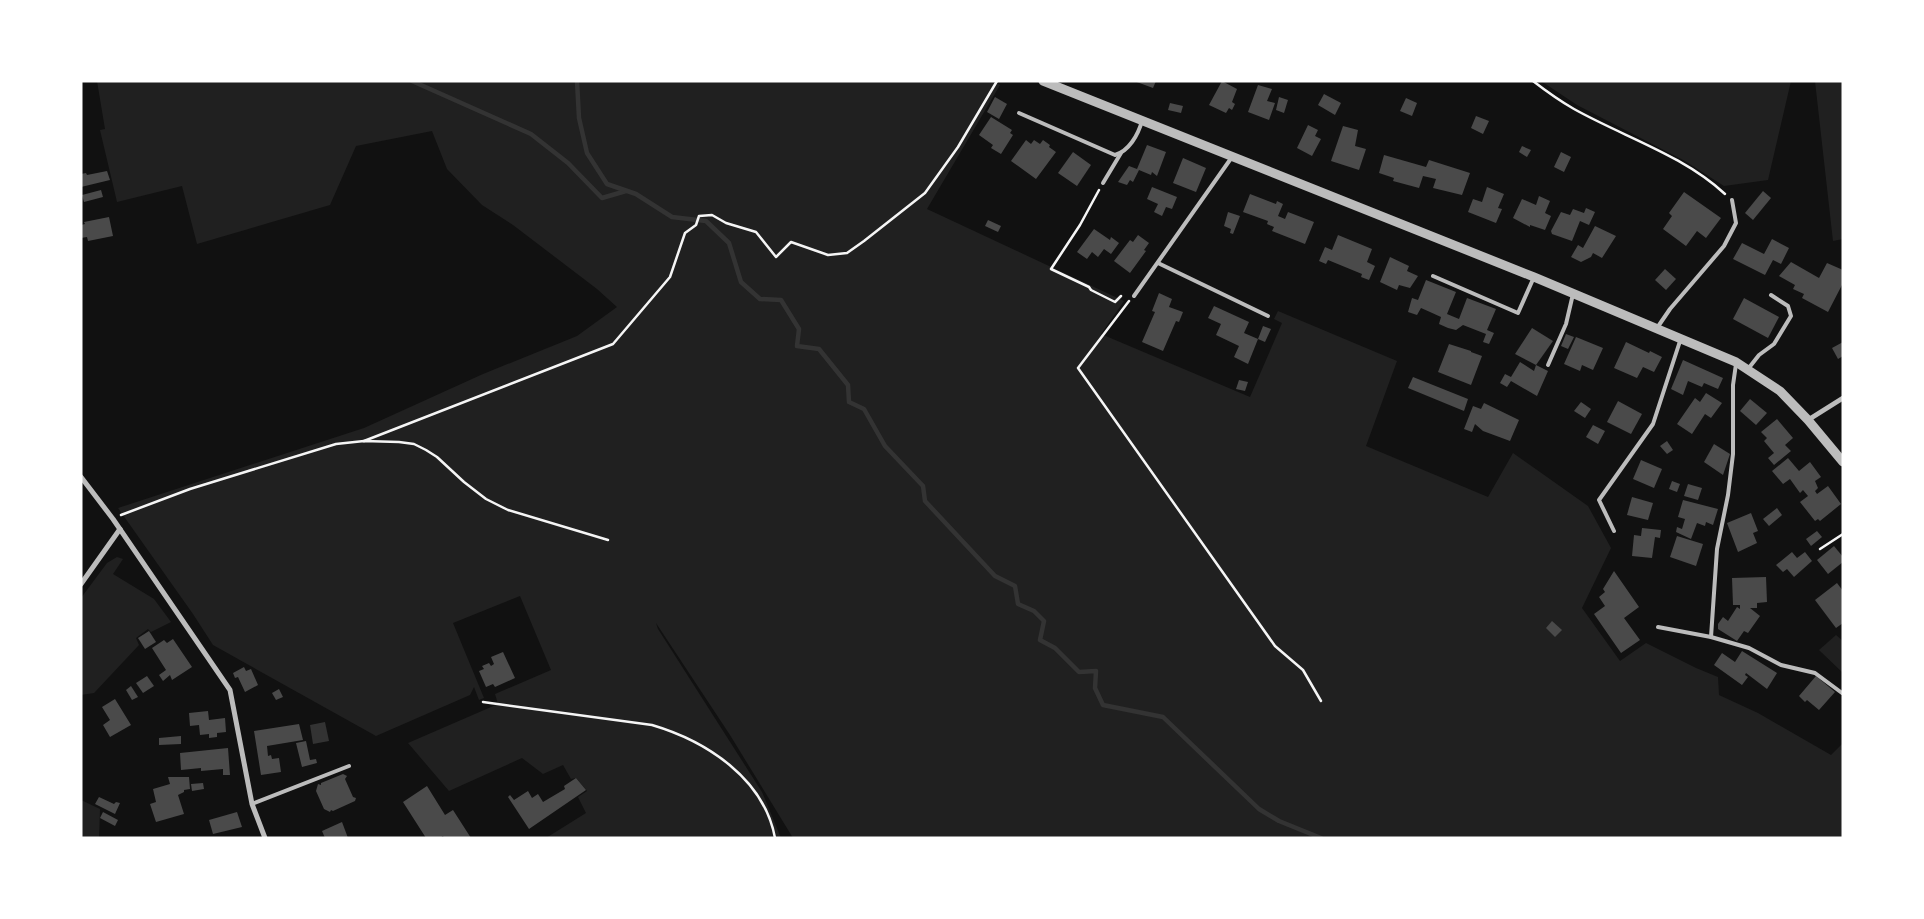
<svg xmlns="http://www.w3.org/2000/svg" width="1924" height="919" font-family="Barlow,sans-serif">
	<rect width="100%" height="100%" fill="#111"/>
	<g fill="#202020">
		<polygon points="97,81 994,81 1000,85 927,209 1124,301 1101,334 1250,397 1282,323 1274,319 1278,311 1397,361 1366,446 1488,497 1513,453 1588,506 1611,548 1582,608 1620,661 1646,643 1696,668 1718,677 1719,695 1758,713 1831,755 1843,743 1843,838 793,838 730,735 656,623 658,629 762,792 781,838 546,838 586,813 578,797 587,791 576,778 571,779 563,765 543,774 522,758 449,791 408,743 498,704 495,694 551,670 520,596 453,623 484,698 479,700 474,687 470,695 376,736 213,645 193,614 118,508 364,428 483,374 577,336 617,307 597,289 513,225 482,205 447,169 432,131 356,146 330,205 197,244 182,186 117,202 100,130 105,129"/>
		<polygon points="1541,81 1791,81 1768,180 1724,186 1685,161 1577,105"/>
		<polygon points="1815,81 1843,81 1843,239 1833,241"/>
		<polygon points="117,557 123,559 113,574 154,599 171,622 151,632 148,629 136,638 139,645 94,693 81,695 81,598 107,563"/>
		<polygon points="1836,635 1843,641 1843,673 1819,650"/>
		<polygon points="81,800 100,809 99,838 81,838"/>
	</g>
	<polygon fill="#333" points="325,722 329,741 313,744 310,725"/>
	<g fill="none" stroke-linecap="round" stroke-linejoin="round">
		<g stroke="#333" stroke-width="4.5">
			<polyline points="412,81 531,134 568,163 602,198 626,191"/>
			<polyline points="577,81 579,118 587,153 607,184 636,194 672,217 706,221 729,243 741,282 760,299 781,300 799,329 797,346 819,349 848,385 849,402 864,409 885,446 923,486 925,501 995,576 1015,586 1018,604 1034,611 1044,621 1040,640 1055,648 1079,672 1096,671 1095,688 1103,705 1163,717 1259,809 1279,821 1321,838"/>
		</g>
	</g>
	<g fill="#4a4a4a">
		<polygon points="1134,81 1156,81 1153,88"/>
		<polygon points="1222,81 1237,89 1232,102 1235,104 1232,110 1229,108 1226,113 1209,105"/>
		<polygon points="1258,85 1272,89 1267,101 1275,103 1269,120 1248,112"/>
		<polygon points="1324,94 1341,103 1335,115 1318,105"/>
		<polygon points="995,97 1007,104 999,119 987,112"/>
		<polygon points="1279,97 1288,100 1284,113 1276,110"/>
		<polygon points="1406,98 1417,103 1412,116 1400,111"/>
		<polygon points="1170,103 1183,106 1181,113 1168,110"/>
		<polygon points="1476,116 1489,121 1483,134 1471,128"/>
		<polygon points="991,117 1012,130 1010,133 1013,135 1001,154 991,148 993,145 979,135"/>
		<polygon points="1308,125 1318,130 1315,136 1321,139 1312,156 1297,148"/>
		<polygon points="1343,126 1358,130 1355,146 1366,149 1359,170 1331,161"/>
		<polygon points="1026,140 1031,144 1034,140 1040,144 1043,140 1050,145 1049,147 1056,152 1036,179 1011,161"/>
		<polygon points="1147,145 1166,152 1157,176 1152,172 1151,175 1139,170 1133,182 1130,180 1127,185 1118,182 1129,166 1137,169"/>
		<polygon points="1522,146 1531,150 1527,157 1519,152"/>
		<polygon points="1073,152 1091,165 1077,186 1058,173"/>
		<polygon points="1561,152 1571,157 1564,172 1554,167"/>
		<polygon points="1384,155 1426,167 1429,160 1470,173 1462,195 1433,188 1436,179 1423,176 1419,188 1393,181 1394,178 1379,173"/>
		<polygon points="1183,158 1206,168 1196,192 1173,183"/>
		<polygon points="107,171 110,180 81,187 81,174 86,173 87,175"/>
		<polygon points="1152,187 1177,197 1172,209 1166,207 1162,216 1154,212 1158,204 1147,199"/>
		<polygon points="1487,187 1504,194 1498,208 1502,209 1496,223 1468,212 1473,199 1482,202"/>
		<polygon points="101,190 103,197 84,202 82,195"/>
		<polygon points="1763,191 1771,198 1753,220 1745,213"/>
		<polygon points="1684,192 1721,218 1706,238 1697,231 1686,246 1663,229 1672,216 1669,213"/>
		<polygon points="1250,194 1276,204 1277,201 1283,204 1278,216 1285,219 1288,212 1314,222 1305,244 1272,231 1274,227 1267,224 1268,221 1243,212"/>
		<polygon points="1539,196 1550,201 1545,213 1551,216 1545,230 1530,225 1530,227 1513,218 1522,199 1536,205"/>
		<polygon points="1586,208 1595,212 1589,225 1580,221 1572,241 1552,234 1551,231 1561,212 1570,215 1573,209 1584,213"/>
		<polygon points="1228,212 1240,216 1233,234 1230,233 1231,229 1224,226"/>
		<polygon points="109,217 113,236 88,241 87,237 81,238 81,225 85,224 84,222"/>
		<polygon points="988,220 1001,226 998,232 985,226"/>
		<polygon points="1595,226 1616,236 1602,258 1593,253 1591,257 1581,262 1571,257 1578,245 1583,248"/>
		<polygon points="1094,229 1110,240 1111,237 1119,243 1111,254 1104,249 1098,257 1092,252 1087,259 1077,252"/>
		<polygon points="1138,235 1149,243 1144,250 1146,251 1130,273 1114,261 1130,240 1133,242"/>
		<polygon points="1338,235 1372,249 1367,262 1375,266 1369,280 1361,277 1362,274 1328,260 1326,264 1319,261 1325,247 1332,250"/>
		<polygon points="1772,239 1789,248 1781,264 1773,260 1765,275 1733,259 1742,243 1764,254"/>
		<polygon points="1390,257 1409,266 1407,271 1418,276 1410,288 1399,285 1397,290 1380,282"/>
		<polygon points="1791,262 1819,278 1827,263 1843,270 1843,283 1828,312 1802,298 1804,294 1793,289 1795,285 1779,276"/>
		<polygon points="1665,269 1676,279 1666,290 1655,280"/>
		<polygon points="1426,280 1456,292 1447,314 1459,319 1467,298 1496,309 1487,330 1494,333 1489,344 1483,342 1486,334 1463,325 1456,330 1448,328 1439,324 1441,317 1430,312 1421,308 1417,315 1408,312 1412,298 1418,300"/>
		<polygon points="1159,293 1172,299 1169,307 1183,312 1179,322 1176,321 1163,351 1142,342 1155,312 1152,311"/>
		<polygon points="1744,298 1779,317 1768,338 1733,319"/>
		<polygon points="1214,306 1249,322 1244,333 1258,339 1248,364 1234,357 1239,346 1216,335 1221,324 1208,318"/>
		<polygon points="1263,326 1271,329 1265,342 1258,339"/>
		<polygon points="1532,328 1553,341 1536,365 1515,354"/>
		<polygon points="1566,334 1574,337 1568,349 1561,346"/>
		<polygon points="1576,337 1603,348 1593,370 1582,365 1580,371 1564,364"/>
		<polygon points="1626,342 1649,353 1650,351 1662,357 1654,372 1643,367 1637,378 1614,368"/>
		<polygon points="1843,342 1843,356 1838,359 1832,348"/>
		<polygon points="1449,344 1471,351 1471,352 1482,356 1471,385 1438,372"/>
		<polygon points="1683,360 1723,378 1718,389 1704,383 1702,387 1688,381 1683,395 1671,389"/>
		<polygon points="1520,362 1534,371 1536,365 1548,371 1537,396 1511,381 1507,387 1500,383 1505,374 1511,377"/>
		<polygon points="1413,377 1468,399 1464,411 1408,388"/>
		<polygon points="1239,380 1248,382 1245,391 1236,389"/>
		<polygon points="1706,393 1722,403 1711,418 1705,414 1692,434 1677,424 1695,398 1700,402"/>
		<polygon points="1750,399 1767,413 1756,425 1740,411"/>
		<polygon points="1618,401 1642,414 1631,434 1607,422"/>
		<polygon points="1581,402 1591,409 1585,418 1574,411"/>
		<polygon points="1484,403 1519,420 1510,441 1483,431 1475,424 1472,432 1464,429 1473,406 1481,409"/>
		<polygon points="1777,419 1793,438 1785,445 1791,451 1774,465 1768,458 1774,453 1764,441 1767,438 1761,432"/>
		<polygon points="1593,425 1605,431 1598,444 1586,437"/>
		<polygon points="1667,441 1673,450 1667,454 1660,446"/>
		<polygon points="1714,444 1730,454 1723,475 1704,462"/>
		<polygon points="1788,458 1799,471 1810,462 1821,477 1815,481 1818,488 1815,491 1817,494 1828,486 1841,504 1820,521 1818,519 1815,521 1800,502 1808,496 1803,490 1800,493 1790,479 1783,484 1772,471"/>
		<polygon points="1641,460 1662,469 1654,488 1633,479"/>
		<polygon points="1672,481 1680,484 1677,492 1669,489"/>
		<polygon points="1688,484 1702,488 1698,500 1684,496"/>
		<polygon points="1632,497 1653,503 1648,520 1627,515"/>
		<polygon points="1683,500 1718,509 1713,525 1706,522 1705,526 1697,523 1691,539 1676,532 1677,527 1682,529 1685,519 1678,517"/>
		<polygon points="1777,508 1782,515 1769,526 1763,519"/>
		<polygon points="1751,513 1758,531 1753,533 1757,543 1738,552 1727,523"/>
		<polygon points="1642,528 1661,530 1660,538 1655,537 1652,558 1632,556 1634,535 1641,536"/>
		<polygon points="1817,531 1822,537 1811,546 1806,539"/>
		<polygon points="1677,536 1703,544 1696,566 1670,557"/>
		<polygon points="1834,546 1843,557 1843,562 1828,574 1817,560"/>
		<polygon points="1792,552 1797,558 1805,552 1812,561 1794,577 1787,569 1783,572 1776,565"/>
		<polygon points="1614,571 1639,607 1624,618 1640,640 1621,653 1594,614 1605,606 1599,597 1605,592 1603,589"/>
		<polygon points="1766,577 1767,602 1757,603 1757,608 1750,608 1760,616 1748,633 1744,631 1737,641 1718,629 1718,624 1723,617 1728,621 1737,607 1740,609 1740,605 1733,605 1732,578"/>
		<polygon points="1837,583 1843,591 1843,623 1836,628 1815,600"/>
		<polygon points="1552,621 1562,630 1555,637 1546,628"/>
		<polygon points="149,631 156,642 145,649 138,638"/>
		<polygon points="173,639 192,667 172,680 170,675 163,681 159,675 166,670 152,648 164,640 167,643"/>
		<polygon points="1742,651 1777,673 1767,689 1746,673 1745,675 1748,677 1742,685 1714,665 1722,653 1735,662"/>
		<polygon points="503,652 515,678 495,687 493,684 486,687 479,671 484,669 482,666 489,663 491,666 494,664 491,657"/>
		<polygon points="244,667 246,671 251,669 258,685 245,692 238,677 235,678 233,673"/>
		<polygon points="147,676 154,686 143,693 136,683"/>
		<polygon points="1816,676 1835,692 1819,710 1807,700 1805,702 1799,696"/>
		<polygon points="131,686 138,697 132,700 126,690"/>
		<polygon points="279,689 283,697 276,700 272,693"/>
		<polygon points="115,699 131,725 110,737 103,725 110,720 102,707"/>
		<polygon points="208,711 209,720 225,718 226,732 217,733 217,737 209,738 209,734 200,735 199,725 190,726 189,713"/>
		<polygon points="299,724 303,740 267,746 268,756 271,755 272,759 279,758 281,772 261,775 254,731"/>
		<polygon points="181,736 181,744 159,745 159,738"/>
		<polygon points="306,741 310,760 316,759 317,763 302,767 296,743"/>
		<polygon points="228,748 230,775 223,775 223,769 201,771 201,768 181,770 180,753"/>
		<polygon points="343,774 347,776 345,779 353,797 356,798 355,801 333,811 331,810 330,812 324,809 316,791 318,784 321,785 321,783"/>
		<polygon points="168,777 189,777 190,789 184,790 184,792 178,795 184,814 156,822 150,804 156,802 153,789 170,784"/>
		<polygon points="576,778 586,790 529,829 508,797 510,795 514,800 528,791 532,798 538,794 543,802 565,789 564,786"/>
		<polygon points="203,783 204,789 192,791 191,784"/>
		<polygon points="427,786 445,815 453,810 471,838 444,838 443,836 440,838 426,838 403,802"/>
		<polygon points="99,797 114,804 116,802 120,803 115,814 95,804"/>
		<polygon points="103,812 118,820 115,826 100,818"/>
		<polygon points="237,812 242,827 213,834 209,820"/>
		<polygon points="342,822 348,838 325,838 322,831"/>
	</g>
	<g fill="none" stroke-linecap="round" stroke-linejoin="round">
		<g stroke="#f5f5f5" stroke-width="2.5">
			<path d="M1533 81C1546 91 1560 101 1574 109 1624 137 1683 155 1725 194"/>
			<polyline points="1099,190 1080,225 1051,269 1089,287 1091,290 1115,302 1121,296"/>
			<polyline points="1129,301 1078,368 1275,646 1303,670 1321,701"/>
			<polyline points="364,441 613,344 670,277 685,233 696,225 699,216 712,215 726,223 756,232 776,257 791,242 828,255 847,253 864,241 925,193 958,147 997,81"/>
			<polyline points="121,515 190,489 336,444 364,441 399,442 414,444 426,450 437,457 464,482 486,499 508,510 608,540"/>
			<polyline points="1820,549 1843,534"/>
			<path d="M483 702 652 725C706 741 764 778 775 838"/>
		</g>
		<g stroke="#bcbcbc" stroke-width="4">
			<path d="M1019 113 1115 155C1129 151 1138 135 1142 121"/>
			<polyline points="1103,183 1121,153"/>
			<polyline points="1158,263 1268,316"/>
			<polyline points="1433,276 1518,313 1534,277"/>
			<polyline points="1134,296 1232,157"/>
			<polyline points="1657,328 1670,309 1724,246 1736,223 1732,200"/>
			<polyline points="1548,365 1566,324 1573,294"/>
			<polyline points="1748,369 1759,355 1774,344 1791,316 1788,306 1771,295"/>
			<polyline points="1614,531 1599,500 1653,424 1681,338"/>
			<polyline points="1658,627 1711,637 1749,648 1781,665 1815,673 1842,693"/>
			<polyline points="1711,637 1717,549 1728,495 1733,454 1733,385 1736,364"/>
			<polyline points="252,804 349,766"/>
		</g>
		<g stroke="#bcbcbc" stroke-width="5">
			<polyline points="1808,420 1843,398"/>
			<polyline points="81,477 113,519 230,690 252,804 265,838"/>
			<polyline points="81,584 120,529"/>
		</g>
		<polyline stroke="#bcbcbc" stroke-width="9" points="1043,81 1534,277 1736,362 1780,391 1808,420 1843,462"/>
	</g>
	<rect width="1924" height="919" fill="none" stroke="#ffffff" stroke-width="165"/>
</svg>
